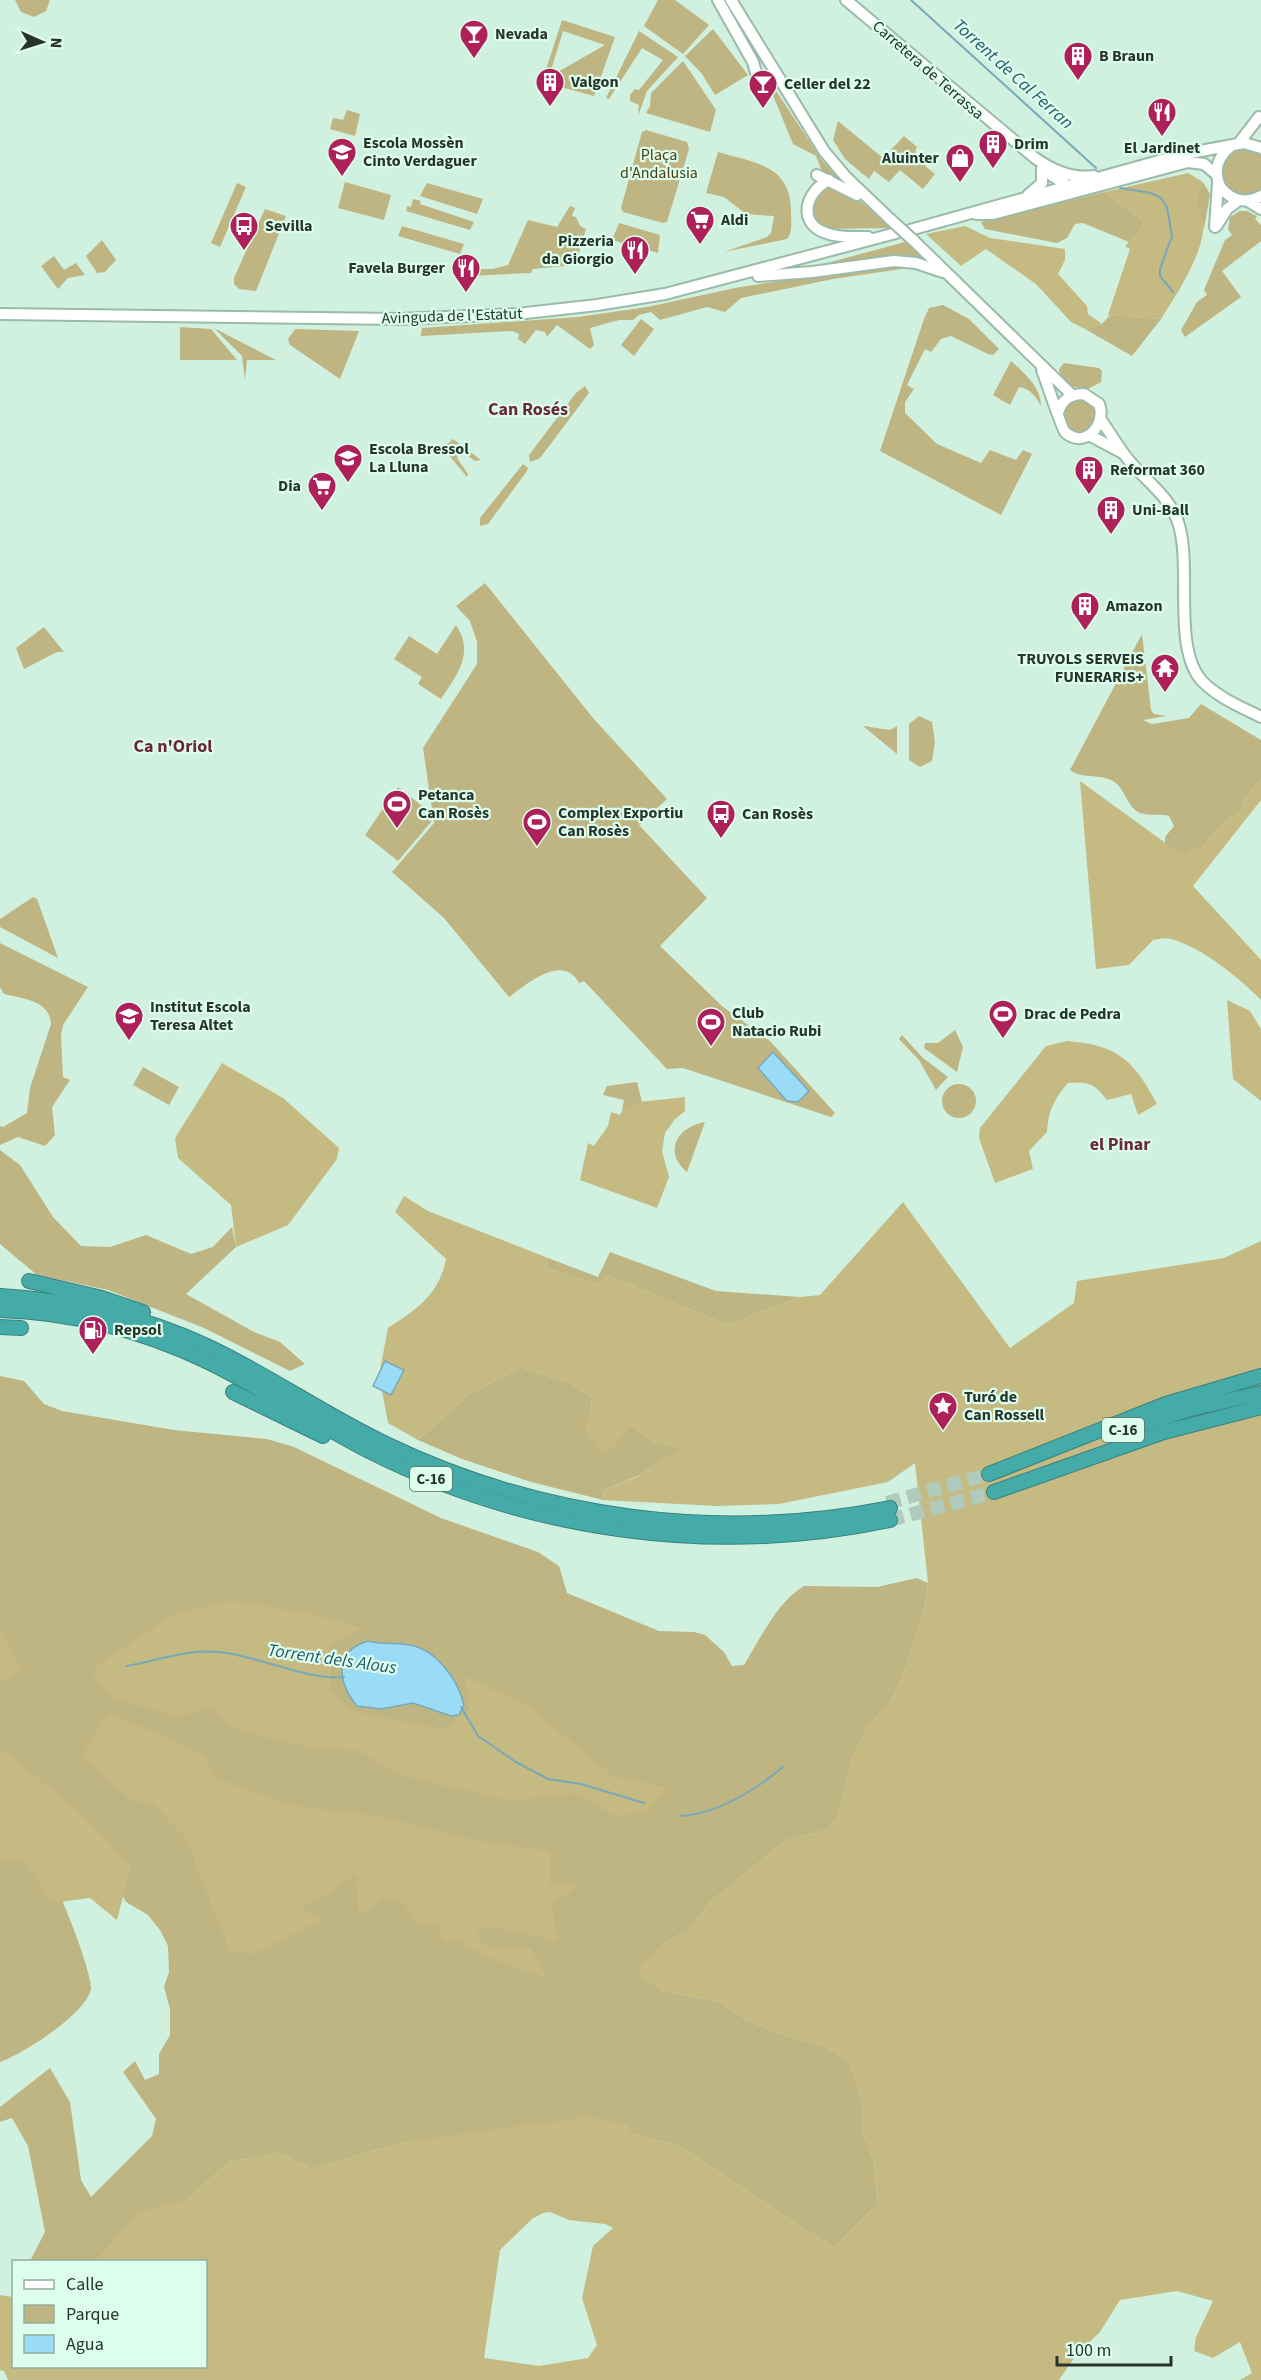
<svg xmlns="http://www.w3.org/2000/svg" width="1261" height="2380" font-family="'Source Sans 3',sans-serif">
	<rect width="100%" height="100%" fill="#d0f1df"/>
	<g fill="#bfb583" fill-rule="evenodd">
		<polygon points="15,0 50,0 46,11 34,17 21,12"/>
		<polygon points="658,0 675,0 709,25 683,54 644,26"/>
		<path d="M562 20 615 37 594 96 542 82ZM563 31 605 45 549 77Z"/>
		<polygon points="713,29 748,75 715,95 702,74 685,56"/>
		<polygon points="639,31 678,57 647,91 638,116 639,105 630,101 630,95 635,89 639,90 663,60 642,48 609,99 606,98"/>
		<polygon points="683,61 716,110 710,132 646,113 650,106 651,93"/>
		<polygon points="763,71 821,159 839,179 837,181 823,174 816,156 793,144"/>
		<polygon points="347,110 360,114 355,136 330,129 333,118 343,120"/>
		<polygon points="838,121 883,158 904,136 917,147 915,152 927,162 925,166 935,174 923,189 900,170 889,182 874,171 869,179 845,159 833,140"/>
		<polygon points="646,130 687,142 689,149 667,222 663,223 623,212 621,208 642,132"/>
		<path d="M1245 148 1261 155V190L1245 196C1224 191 1215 172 1230 154Z"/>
		<path d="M718 152C755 163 792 165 791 213 791 221 793 233 787 239L724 252 767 237 771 233 774 216 746 214 724 197 706 193Z"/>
		<polygon points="345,182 391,195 384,220 338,208"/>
		<polygon points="1203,182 1210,194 1204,229 1195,198"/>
		<polygon points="237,183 246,187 220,247 211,243"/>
		<polygon points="427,183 483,199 477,214 420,196"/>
		<path d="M826 187H843L893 228 824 229C814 218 812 211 814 197Z"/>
		<polygon points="1104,192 1144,221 1139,232 1129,242 1083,223 1075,224 1067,238 1057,243 985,229 981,222"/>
		<polygon points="413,199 421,201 420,204 474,222 470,230 406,211 407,206 411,207"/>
		<polygon points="570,206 575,208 572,216 576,217 580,226 586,229 575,265 533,269 531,273 469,276 468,269 493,269 508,265 528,220 557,227"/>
		<polygon points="265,209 286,216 256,291 239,289 234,284 234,278"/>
		<polygon points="1240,211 1247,211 1257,216 1255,219 1261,225 1261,241 1222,271 1241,297 1185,337 1181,330 1197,302 1207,295 1204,290 1225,240 1232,235 1228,229 1230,217"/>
		<polygon points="619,223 660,235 658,253 612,240"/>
		<polygon points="402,226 464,244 460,254 398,236"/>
		<polygon points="102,240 116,260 105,272 97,273 86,256"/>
		<path d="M905 242 925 260C888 251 852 263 816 266Z"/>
		<polygon points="54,256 64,270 76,263 85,275 68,278 58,289 41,266"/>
		<polygon points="887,266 915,267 833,279 741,298 725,312 707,307 660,320 651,312 639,315 633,320 619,320 590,328 594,345 590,349 557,325 547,337 545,332 536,330 525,344 518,339 519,334 512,331 421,336 422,328 578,317 647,307 740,287"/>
		<polygon points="943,305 969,319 999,349 993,355 988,354 951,336 941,339 931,352 925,349 907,385 914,389 905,402 905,413 937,444 981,463 990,450 1016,460 1023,450 1032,454 1001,515 880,451 924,319 929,308"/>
		<polygon points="1110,315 1161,319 1132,356 1085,329 1102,324"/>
		<polygon points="641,319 654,329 634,356 621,345"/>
		<polygon points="180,327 211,329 237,360 180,360"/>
		<polygon points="214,328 276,360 247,360 245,380 242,356"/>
		<polygon points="295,329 359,331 340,379 290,345 288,339"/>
		<path d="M1011 361C1024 373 1041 387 1041 406 1036 397 1031 389 1019 387L1010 405 993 395Z"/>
		<path d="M1064 363 1099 368 1102 371 1101 382 1088 389C1073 388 1062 385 1059 369Z"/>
		<polygon points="585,386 589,393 540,458 530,462 529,455 576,393"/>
		<circle cx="1080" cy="416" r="16"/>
		<polygon points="453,439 481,460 475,461 464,453 458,453 457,458 468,474 467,477 443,448"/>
		<polygon points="523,464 528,468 527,471 488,524 480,526 480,518"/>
		<path d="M485 583 593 718 667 799 639 825 707 898 660 946 722 1006 771 1042 835 1113 831 1117 683 1068 667 1069 584 981 579 983C563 953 527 984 509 997L444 918 392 872 434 823 423 748 477 664V642L470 621 456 606Z"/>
		<path d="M456 625C475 653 457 675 441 699L418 684 422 677 394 659 409 636 437 654Z"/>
		<polygon points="44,627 64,652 57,652 24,669 16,648"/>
		<path d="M1142 634 1151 710 1154 714 1166 716 1143 720 1152 724 1189 718 1201 704 1261 740V779L1246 797 1240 813 1228 819 1199 850 1179 858 1165 847V837L1174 826 1169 816C1159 813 1147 817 1138 812 1125 804 1125 786 1111 780 1098 774 1082 779 1070 770Z"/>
		<polygon points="919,716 932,722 935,742 932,761 920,767 909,760 909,724"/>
		<polygon points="863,726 890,730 897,726 897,754"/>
		<polygon points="398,787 422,806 431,822 398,861 365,835"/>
		<polygon points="33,897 37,899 58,958 0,927 0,919"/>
		<path d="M0 943 88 987 63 1025 61 1035 63 1077 70 1080 52 1107 55 1135 45 1146 18 1137 0 1145V1126L3 1127 27 1113 30 1088 51 1024C50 1000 23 999 4 994L0 987Z"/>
		<polygon points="955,1030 963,1047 957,1072 924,1048 925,1043 938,1043"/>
		<polygon points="902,1035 923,1058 948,1077 936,1090 919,1060 899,1039"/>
		<polygon points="143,1067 179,1087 169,1105 133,1085"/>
		<polygon points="637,1082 642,1102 625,1112 622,1111 624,1100 603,1095 607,1086"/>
		<circle cx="959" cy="1101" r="17"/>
		<path d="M705 1122 687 1172C662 1152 678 1126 705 1122Z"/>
		<polygon points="0,1150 20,1165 53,1217 81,1246 110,1247 146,1235 191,1254 213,1247 232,1227 236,1247 186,1294 254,1332 280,1342 305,1364 290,1371 204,1328 108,1290 37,1275 0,1244"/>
		<polygon points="610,1252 716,1291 800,1297 728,1325 609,1276 597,1284 545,1268 548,1258 598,1277"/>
		<polygon points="520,1367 572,1384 592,1398 591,1412 586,1429 621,1435 631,1425 653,1442 682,1448 638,1476 604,1490 603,1500 531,1482 462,1459 418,1440 467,1396"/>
		<path d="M0 1376 24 1381 44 1404 62 1411 174 1430 267 1439 294 1447 441 1518 538 1552 559 1566 567 1593 659 1631 694 1632 705 1635 724 1652 732 1666 744 1665C760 1639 777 1602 804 1586L877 1587 917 1578 928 1583 925 1607 906 1668 891 1702 868 1726 853 1757 839 1814 828 1830 787 1840 711 1901 691 1928 665 1943 642 1964 640 1975 664 1991 720 2002 747 2020 780 2034 824 2046 849 2061 861 2097V2128L874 2162 878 2204 834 2248 681 2147 631 2133 404 2142 312 2169 279 2153 229 2162 186 2201 139 2212 97 2261H30L45 2232 28 2146 12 2118 0 2122V2107L50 2068 70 2102 81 2180 91 2197 152 2136 156 2119 123 2072 135 2061 145 2080 159 2074V2054L170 2035V2009L164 1987 169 1972 168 1946 160 1930 148 1915 126 1902 119 1889 0 1781Z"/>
		<path d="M19 1852C29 1861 46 1871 53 1882 62 1895 93 1976 91 1989 86 2014 23 2054 0 2062V1854Z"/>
	</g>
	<g fill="#c5ba82" fill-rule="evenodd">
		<path d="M1188 173 1203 182C1189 211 1206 209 1203 231 1200 259 1176 295 1161 319L1108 315 1130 249 1125 246 1139 232 1144 221 1104 192Z"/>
		<polygon points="965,226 990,238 1065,249 1065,260 1058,274 1087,306 1088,314 1102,324 1085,329 1071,322 1036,284 986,249 961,266 926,234"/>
		<path d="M1261 779V800L1193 886 1261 960V1000C1240 978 1201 947 1171 939 1166 937 1158 939 1153 940L1129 965 1096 969 1080 781 1182 855 1193 846 1199 850 1228 819 1240 813 1246 797Z"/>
		<polygon points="1227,1000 1250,1011 1261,1029 1261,1101 1233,1079"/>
		<path d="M1067 1041C1119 1045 1134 1061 1157 1104L1138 1115 1131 1094 1107 1100C1094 1083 1089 1082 1068 1083 1054 1099 1048 1111 1047 1132L1029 1151 1033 1169 995 1183 979 1138 980 1128 1046 1046Z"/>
		<polygon points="222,1063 283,1098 339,1148 337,1159 288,1225 236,1247 231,1205 178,1158 175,1138"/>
		<polygon points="685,1097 685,1111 675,1119 665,1133 662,1151 669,1177 657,1208 580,1180 588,1143 594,1146 608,1126 611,1112 620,1115 622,1111 625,1112 639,1102"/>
		<path d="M404 1196 428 1211 548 1258 545 1268 597 1284 609 1276 728 1325 800 1297 820 1295 903 1202 1010 1348 1074 1303 1077 1281 1224 1258 1261 1241V2380H1240L1252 2373 1240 2342 1213 2358 1194 2351 1196 2337 1213 2301 1177 2291 1120 2300 1100 2332 1077 2354 1059 2380H8L4 2371 0 2370V2295L13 2297 14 2366H206V2262L97 2261 139 2211 186 2201 229 2162 279 2153 312 2169 404 2142 586 2117 627 2124 631 2133 681 2147 834 2248 878 2204 874 2162 861 2128V2097L849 2061 824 2046 780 2034 747 2020 720 2002 664 1991 640 1975 642 1963 665 1943 691 1928 711 1901 787 1840 828 1830 839 1814 853 1757 868 1726 891 1702 906 1668 925 1607 928 1583 915 1463 888 1482 779 1504 716 1506 603 1500 604 1490 637 1477 681 1448 653 1442 631 1425 611 1450 601 1455 585 1429 591 1412 592 1398 572 1384 520 1367 467 1396 418 1440 388 1423 379 1375 388 1328C417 1309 439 1295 446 1259L395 1212ZM550 2212 569 2220 605 2224 613 2228 593 2246 582 2298 597 2345 588 2358 539 2366 484 2358 500 2250 532 2219 543 2213Z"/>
		<polygon points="232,1601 308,1613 363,1628 331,1644 330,1690 354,1712 443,1729 470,1708 464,1676 528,1706 613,1776 665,1787 648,1812 615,1816 575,1793 512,1801 400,1775 360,1751 308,1747 235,1729 212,1708 175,1716 116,1699 99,1684 93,1674 100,1663 174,1614"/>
		<polygon points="0,1631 21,1668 12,1678 0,1680"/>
		<polygon points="108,1712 203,1754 213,1777 292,1805 381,1817 474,1840 550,1851 550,1885 583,1882 552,1904 557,1940 485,1926 476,1935 489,1949 530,1948 546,1978 490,1958 457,1940 442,1942 440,1923 416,1923 404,1904 382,1898 359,1916 356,1874 319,1899 300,1907 322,1919 253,1954 230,1951 185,1837 153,1804 131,1800 82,1756"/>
		<polygon points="0,1748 74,1807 131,1865 117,1920 90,1898 51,1903 24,1859 0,1862"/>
	</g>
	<g fill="#9adbf5" stroke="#78a9b9" stroke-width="1.5">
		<polygon points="773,1052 809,1091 798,1102 787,1101 758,1068"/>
		<polygon points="385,1361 404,1370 391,1395 373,1386"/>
		<path d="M368 1641C383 1645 396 1642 410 1645 437 1650 458 1680 464 1705L459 1715 451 1716 413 1703 381 1709 357 1706C337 1682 334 1651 368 1641Z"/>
	</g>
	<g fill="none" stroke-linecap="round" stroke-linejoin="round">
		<g stroke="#78a9b9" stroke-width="2">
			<polyline points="911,0 1096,168"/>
			<polyline points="1120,188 1151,193 1161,198 1167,207 1172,236 1160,269 1160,276 1173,292"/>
			<path d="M127 1666C160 1660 193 1647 227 1653 260 1658 313 1681 344 1677"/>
			<polyline points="461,1707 478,1736 516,1762 548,1779 581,1784 644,1803"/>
			<path d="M681 1816C719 1813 754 1791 783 1767"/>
		</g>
		<g stroke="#aecbbb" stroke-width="14" stroke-dasharray="14 7" stroke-linecap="butt">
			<polyline points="887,1503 989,1474"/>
			<polyline points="890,1520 994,1492"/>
		</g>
		<g stroke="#9bbba9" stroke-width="14">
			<g id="secondary">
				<polyline points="718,0 753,62 757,76"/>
				<polyline points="731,0 824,151 845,176 890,219"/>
				<path d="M846 0 1035 158C1052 170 1073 179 1094 176"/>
				<polyline points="1239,143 1259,117"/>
				<path d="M1231 146C1217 157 1213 172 1221 188 1232 201 1246 204 1261 196"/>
				<polyline points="1042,169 1071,188"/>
				<polyline points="817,175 857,195"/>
				<path d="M829 180C805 192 797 223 826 233 838 238 856 237 868 237"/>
				<polyline points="1028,195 1042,183 1042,169"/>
				<polyline points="1248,201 1261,209"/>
				<polyline points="976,214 993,214 1188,162 1204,164 1216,174"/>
				<polyline points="1217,225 1227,209 1239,200"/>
				<polyline points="1215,227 1218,183"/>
				<polyline points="910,230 1184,154 1244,143 1261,148"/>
				<polyline points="913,240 1072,395"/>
				<polyline points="758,276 812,272 894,261 916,263 943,272"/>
				<polyline points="0,314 399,319 517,314 597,305 665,294 896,233"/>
				<path d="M1042 370C1046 380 1062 429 1065 432 1084 450 1107 425 1099 404L1084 394C1071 394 1062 399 1058 413"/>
				<path d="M1101 420C1109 431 1116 443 1124 454 1141 478 1168 493 1178 522 1193 566 1171 649 1203 682 1219 698 1241 707 1261 717"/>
				<polyline points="1089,435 1121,452"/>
			</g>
		</g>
		<g stroke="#3a817d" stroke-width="16">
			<g id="highway">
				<polyline points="29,1281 102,1298 143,1312"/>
				<path d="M0 1296C73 1300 143 1316 209 1347 270 1376 325 1415 386 1444 542 1519 720 1542 890 1508"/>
				<path d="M0 1310C70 1312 141 1330 204 1360 261 1387 313 1422 369 1451 529 1532 715 1557 890 1520"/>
				<polyline points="0,1327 21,1328"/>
				<polyline points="233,1392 323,1436"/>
				<polyline points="1113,1434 1190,1409 1261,1393"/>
				<polyline points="989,1474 1166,1404 1261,1376"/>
				<polyline points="994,1492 1164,1432 1261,1407"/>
			</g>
		</g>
		<use href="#secondary" stroke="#fff" stroke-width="10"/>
		<use href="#highway" stroke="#45aba8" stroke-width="14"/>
		<g stroke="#9bbba9" stroke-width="14" stroke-linecap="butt">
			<polyline id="secondary-bridge" points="890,219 913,240"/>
		</g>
		<use href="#secondary-bridge" stroke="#fff" stroke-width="10"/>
	</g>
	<defs>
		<g id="bar-pin" transform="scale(1.5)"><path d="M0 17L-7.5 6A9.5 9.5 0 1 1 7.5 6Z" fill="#ae2059" stroke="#ddfeec"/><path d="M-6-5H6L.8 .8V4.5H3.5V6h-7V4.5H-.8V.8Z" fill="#fff"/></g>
		<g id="building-pin" transform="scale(1.5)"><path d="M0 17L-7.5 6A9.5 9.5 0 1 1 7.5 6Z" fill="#ae2059" stroke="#ddfeec"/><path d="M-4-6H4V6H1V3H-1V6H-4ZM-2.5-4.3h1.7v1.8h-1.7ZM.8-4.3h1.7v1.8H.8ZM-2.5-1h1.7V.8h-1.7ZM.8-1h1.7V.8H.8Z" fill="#fff"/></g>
		<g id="restaurant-pin" transform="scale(1.5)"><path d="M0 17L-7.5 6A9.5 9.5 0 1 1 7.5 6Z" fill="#ae2059" stroke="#ddfeec"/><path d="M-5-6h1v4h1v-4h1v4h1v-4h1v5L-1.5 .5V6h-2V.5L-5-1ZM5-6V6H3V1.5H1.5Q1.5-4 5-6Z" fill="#fff"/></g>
		<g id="school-pin" transform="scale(1.5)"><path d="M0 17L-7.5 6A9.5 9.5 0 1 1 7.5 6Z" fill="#ae2059" stroke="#ddfeec"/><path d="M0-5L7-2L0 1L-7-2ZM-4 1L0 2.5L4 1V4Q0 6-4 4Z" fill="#fff"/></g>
		<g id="shop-pin" transform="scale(1.5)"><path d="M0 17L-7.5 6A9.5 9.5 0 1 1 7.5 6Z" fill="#ae2059" stroke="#ddfeec"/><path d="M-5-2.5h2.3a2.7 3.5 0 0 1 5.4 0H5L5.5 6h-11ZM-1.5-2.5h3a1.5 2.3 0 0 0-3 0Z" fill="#fff"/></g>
		<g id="supermarket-pin" transform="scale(1.5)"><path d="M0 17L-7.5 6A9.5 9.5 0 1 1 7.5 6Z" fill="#ae2059" stroke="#ddfeec"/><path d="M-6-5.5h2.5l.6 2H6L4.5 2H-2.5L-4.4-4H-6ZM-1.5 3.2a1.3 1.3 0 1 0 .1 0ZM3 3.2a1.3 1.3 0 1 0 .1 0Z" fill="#fff"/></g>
		<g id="bus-pin" transform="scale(1.5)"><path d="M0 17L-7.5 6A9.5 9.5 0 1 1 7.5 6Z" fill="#ae2059" stroke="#ddfeec"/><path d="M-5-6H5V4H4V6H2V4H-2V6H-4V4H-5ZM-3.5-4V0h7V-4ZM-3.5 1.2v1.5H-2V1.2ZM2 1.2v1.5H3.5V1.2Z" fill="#fff"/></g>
		<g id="temple-pin" transform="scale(1.5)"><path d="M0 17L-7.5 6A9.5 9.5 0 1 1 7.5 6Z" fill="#ae2059" stroke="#ddfeec"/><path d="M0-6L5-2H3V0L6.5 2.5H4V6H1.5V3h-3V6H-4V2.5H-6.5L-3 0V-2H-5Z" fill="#fff"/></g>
		<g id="stadium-pin" transform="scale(1.5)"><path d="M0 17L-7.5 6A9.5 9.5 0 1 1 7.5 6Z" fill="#ae2059" stroke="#ddfeec"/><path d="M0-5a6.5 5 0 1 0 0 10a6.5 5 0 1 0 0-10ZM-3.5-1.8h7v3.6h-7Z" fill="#fff"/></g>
		<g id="fuel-pin" transform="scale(1.5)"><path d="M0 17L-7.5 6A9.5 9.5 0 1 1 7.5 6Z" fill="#ae2059" stroke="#ddfeec"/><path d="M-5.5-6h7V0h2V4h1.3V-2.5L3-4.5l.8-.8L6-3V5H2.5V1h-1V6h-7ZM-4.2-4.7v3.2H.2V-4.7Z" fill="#fff"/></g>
		<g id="sight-pin" transform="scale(1.5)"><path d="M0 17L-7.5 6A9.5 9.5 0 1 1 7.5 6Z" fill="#ae2059" stroke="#ddfeec"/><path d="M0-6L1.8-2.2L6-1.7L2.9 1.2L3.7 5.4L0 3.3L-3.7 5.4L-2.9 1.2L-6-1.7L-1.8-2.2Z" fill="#fff"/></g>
	</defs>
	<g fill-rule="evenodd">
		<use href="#bar-pin" x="474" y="34"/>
		<use href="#building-pin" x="1078" y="56"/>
		<use href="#building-pin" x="550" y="82"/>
		<use href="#bar-pin" x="763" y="84"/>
		<use href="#restaurant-pin" x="1162" y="112"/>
		<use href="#building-pin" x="993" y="144"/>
		<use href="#school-pin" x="342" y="152"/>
		<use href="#shop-pin" x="960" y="158"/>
		<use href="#supermarket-pin" x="700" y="220"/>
		<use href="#bus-pin" x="244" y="226"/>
		<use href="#restaurant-pin" x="635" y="250"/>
		<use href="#restaurant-pin" x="466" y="268"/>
		<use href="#school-pin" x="348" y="458"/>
		<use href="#building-pin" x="1089" y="470"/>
		<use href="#supermarket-pin" x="322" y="486"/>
		<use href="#building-pin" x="1111" y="510"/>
		<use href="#building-pin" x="1085" y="606"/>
		<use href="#temple-pin" x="1165" y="668"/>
		<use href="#stadium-pin" x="397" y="804"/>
		<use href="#bus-pin" x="721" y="814"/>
		<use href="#stadium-pin" x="537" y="822"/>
		<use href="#stadium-pin" x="1003" y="1014"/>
		<use href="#school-pin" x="129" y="1016"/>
		<use href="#stadium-pin" x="711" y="1022"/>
		<use href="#fuel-pin" x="93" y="1330"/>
		<use href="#sight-pin" x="943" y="1406"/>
	</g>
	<g text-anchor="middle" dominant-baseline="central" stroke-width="4.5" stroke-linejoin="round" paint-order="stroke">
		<g fill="#ddfeec" stroke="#5e7166" stroke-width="1.5">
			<rect x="1102" y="1418" width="42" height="24" rx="4.5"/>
			<rect x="410" y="1467" width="42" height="24" rx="4.5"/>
		</g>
		<g font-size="15" font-weight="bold" fill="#27342d">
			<text x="1123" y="1430">C-16</text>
			<text x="431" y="1479">C-16</text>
		</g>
		<g font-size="16" font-weight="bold" fill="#27342d" stroke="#ddfeec" text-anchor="start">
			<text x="495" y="34">Nevada</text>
			<text x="1099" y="56">B Braun</text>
			<text x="571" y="82">Valgon</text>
			<text x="784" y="84">Celler del 22</text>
			<text x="363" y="143">Escola Mossèn<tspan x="363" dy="18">Cinto Verdaguer</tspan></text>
			<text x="1014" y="144">Drim</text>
			<text x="1162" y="148" text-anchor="middle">El Jardinet</text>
			<text x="939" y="158" text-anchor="end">Aluinter</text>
			<text x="721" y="220">Aldi</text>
			<text x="265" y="226">Sevilla</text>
			<text x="614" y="241" text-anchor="end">Pizzeria<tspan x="614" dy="18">da Giorgio</tspan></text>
			<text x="445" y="268" text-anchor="end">Favela Burger</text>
			<text x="369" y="449">Escola Bressol<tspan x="369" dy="18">La Lluna</tspan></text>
			<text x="1110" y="470">Reformat 360</text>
			<text x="301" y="486" text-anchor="end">Dia</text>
			<text x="1132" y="510">Uni-Ball</text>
			<text x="1106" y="606">Amazon</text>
			<text x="1144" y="659" text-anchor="end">TRUYOLS SERVEIS<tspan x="1144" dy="18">FUNERARIS+</tspan></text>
			<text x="418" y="795">Petanca<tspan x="418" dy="18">Can Rosès</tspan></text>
			<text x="558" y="813">Complex Exportiu<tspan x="558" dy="18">Can Rosès</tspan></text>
			<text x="742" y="814">Can Rosès</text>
			<text x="150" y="1007">Institut Escola<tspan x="150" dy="18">Teresa Altet</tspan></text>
			<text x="732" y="1013">Club<tspan x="732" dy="18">Natacio Rubi</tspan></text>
			<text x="1024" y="1014">Drac de Pedra</text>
			<text x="114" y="1330">Repsol</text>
			<text x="964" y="1397">Turó de<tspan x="964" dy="18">Can Rossell</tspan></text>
		</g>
		<g font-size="16" fill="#27342d" stroke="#ddfeec">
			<text transform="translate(928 70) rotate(41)">Carretera de Terrassa</text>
			<text transform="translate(452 316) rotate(-2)">Avinguda de l'Estatut</text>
		</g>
		<g font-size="16" fill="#483f13" stroke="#ddfeec">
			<text x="659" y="155">Plaça<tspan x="659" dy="18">d'Andalusia</tspan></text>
		</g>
		<g font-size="18" font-style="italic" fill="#25596c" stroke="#ddfeec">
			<text transform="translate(1013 74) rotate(42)">Torrent de Cal Ferran</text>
			<text transform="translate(332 1659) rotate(8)">Torrent dels Alous</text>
		</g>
		<g font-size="18" font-weight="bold" fill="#6a263c" stroke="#ddfeec">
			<text x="528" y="409">Can Rosés</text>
			<text x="173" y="746">Ca n'Oriol</text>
			<text x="1120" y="1144">el Pinar</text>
		</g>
	</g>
	<rect x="12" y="2260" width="195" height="108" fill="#ddfeec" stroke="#94ada0" stroke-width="1.5"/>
	<rect x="24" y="2280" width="30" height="9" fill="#ffffff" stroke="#94ada0" stroke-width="1.5"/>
	<text x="66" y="2290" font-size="18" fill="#27342d">Calle</text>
	<rect x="24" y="2305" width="30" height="18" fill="#bfb583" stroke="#94ada0" stroke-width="1.5"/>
	<text x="66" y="2320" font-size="18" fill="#27342d">Parque</text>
	<rect x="24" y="2335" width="30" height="18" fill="#9adbf5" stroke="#94ada0" stroke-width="1.5"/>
	<text x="66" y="2350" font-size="18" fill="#27342d">Agua</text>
	<g transform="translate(42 42) rotate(93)" stroke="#ddfeec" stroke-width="4.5" paint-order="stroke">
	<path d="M0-4.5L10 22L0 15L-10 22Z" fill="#27342d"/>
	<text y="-9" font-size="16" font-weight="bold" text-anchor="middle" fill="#27342d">N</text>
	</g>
	<path d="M1057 2356v9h114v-9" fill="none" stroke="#27342d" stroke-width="3"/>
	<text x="1066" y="2356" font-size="18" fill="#27342d" stroke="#ddfeec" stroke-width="4.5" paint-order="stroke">100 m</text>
</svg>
